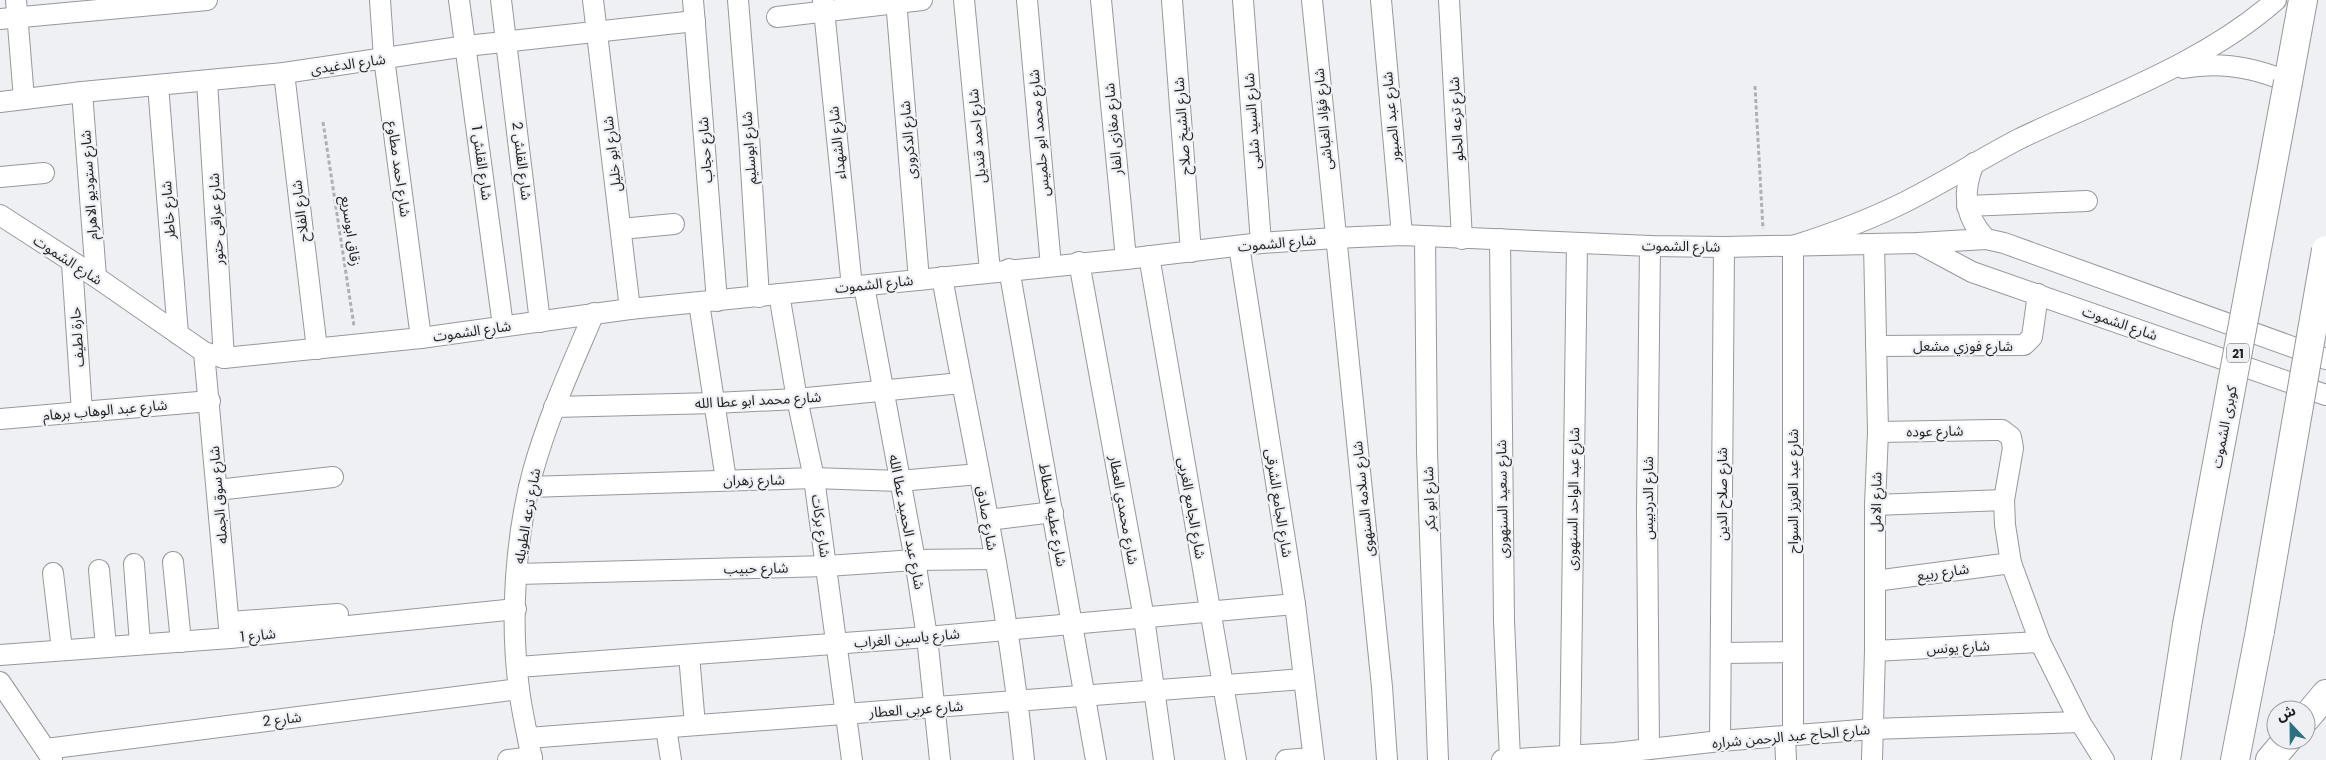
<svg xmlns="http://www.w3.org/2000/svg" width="2326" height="760" font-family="Poppins,'Noto Sans Arabic',sans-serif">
	<rect width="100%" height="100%" fill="#eef0f4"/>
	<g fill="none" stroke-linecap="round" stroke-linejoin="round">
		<g stroke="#96989b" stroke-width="22">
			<g id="minor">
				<polyline points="16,0 24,99"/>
				<polyline points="380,0 384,58 421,338"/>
				<polyline points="459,0 503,326"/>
				<polyline points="501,0 540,322"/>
				<polyline points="593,0 630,309"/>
				<polyline points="693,0 717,301"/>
				<polyline points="738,0 749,136 759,297"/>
				<polyline points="823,0 852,287"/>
				<polyline points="896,0 919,280"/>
				<polyline points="964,0 990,271"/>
				<polyline points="1027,0 1051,266"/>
				<polyline points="1101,0 1126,259"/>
				<polyline points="1172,0 1191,252"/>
				<polyline points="1243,0 1261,243"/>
				<polyline points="1312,0 1382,687 1387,760"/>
				<polyline points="1381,0 1402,235"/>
				<polyline points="1449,0 1462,239"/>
				<polyline points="777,17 922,0"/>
				<polyline points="0,19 207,0"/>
				<path d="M2183 68C2220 61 2254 67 2288 82"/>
				<polyline points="284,73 317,349"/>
				<polyline points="207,81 224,358"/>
				<polyline points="158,85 178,334"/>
				<polyline points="82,92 96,277"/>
				<polyline points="0,102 82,92 284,73 466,46 695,21"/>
				<path d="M1974 163C1962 192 1964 216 1986 239"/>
				<polyline points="0,177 44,173"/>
				<polyline points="1967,206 2087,201"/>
				<polyline points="0,215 96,277 204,352 224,358 421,338 630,309 1126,259 1261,243 1335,238 1402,235 1650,246 1724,247 1918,243 1986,239 2004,243 2326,359"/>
				<polyline points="621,229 674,224"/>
				<polyline points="1425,237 1427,451 1438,760"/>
				<polyline points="1500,239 1504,621 1510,759"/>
				<polyline points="1918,243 1972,272 2326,395"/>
				<polyline points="1239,246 1295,604 1314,760"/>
				<polyline points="1149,256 1236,760"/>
				<polyline points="1079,262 1144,618 1164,760"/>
				<polyline points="72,263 82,412"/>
				<polyline points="1009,269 1096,760"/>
				<path d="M942 277C971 437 1008 597 1024 760"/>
				<polyline points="864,286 915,560 927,637 940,760"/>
				<polyline points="779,294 797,399 814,478 852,760"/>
				<polyline points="699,303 726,480"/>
				<polyline points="1876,346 2024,345 2032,337 2038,294"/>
				<polyline points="204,352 230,638"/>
				<polyline points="554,407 715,403 797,399 961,383"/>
				<polyline points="0,419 210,401"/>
				<polyline points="1878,432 1993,430 2002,430 2011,437 2013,448 2004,500 2005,525 2011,563 2040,642 2080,722 2104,760"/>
				<polyline points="529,487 814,478 899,481 979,474"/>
				<polyline points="217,490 333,477"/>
				<polyline points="1875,505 2004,500"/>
				<polyline points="988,520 1053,512"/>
				<polyline points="173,562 181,642"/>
				<polyline points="134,564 140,644"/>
				<polyline points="99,570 106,647"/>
				<polyline points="53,573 62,650"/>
				<polyline points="517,574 827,566 915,560 994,559"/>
				<polyline points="1875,581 2011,563"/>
				<polyline points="229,622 338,614"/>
				<polyline points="1875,651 2040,642"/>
				<polyline points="1722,653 1793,652"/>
				<polyline points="0,655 230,638 516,609"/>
				<polyline points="689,655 695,725"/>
				<polyline points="518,667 927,637 1295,604"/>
				<polyline points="0,682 52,759"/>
				<polyline points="666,728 671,760"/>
				<path d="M1793 735V246C1831 234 1869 220 1905 202 1945 182 1982 158 2021 138 2107 97 2205 63 2276 0"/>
				<polyline points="1785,736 1786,760"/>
				<polyline points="528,738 1304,679"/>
				<polyline points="1720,741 1724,247"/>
				<polyline points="46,749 519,689"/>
				<polyline points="1649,749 1647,511 1650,246"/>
				<polyline points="1570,755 1577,243"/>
				<polyline points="508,760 532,757"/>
				<path d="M532 760C528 737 522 713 519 689 510 621 515 538 533 471 548 417 572 365 594 313"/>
				<polyline points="1286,760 1313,758"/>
				<polyline points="1502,760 1615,753 1720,741 1873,729 2080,722"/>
				<polyline points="1872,760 1875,651 1875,505 1878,432 1874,244"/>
			</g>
		</g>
		<g stroke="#96989b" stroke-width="30">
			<g id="highway">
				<polyline points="2288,82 2303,0"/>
				<polyline points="2306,718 2326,694"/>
				<polyline points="2166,760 2187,625"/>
				<polyline points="2235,760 2260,631"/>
				<polyline points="2270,760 2287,740"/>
			</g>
		</g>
		<g stroke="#aeb0b3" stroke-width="3" stroke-dasharray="4 2.5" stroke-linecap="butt">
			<polyline points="1755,86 1763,229"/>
			<polyline points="323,122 354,326"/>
		</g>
		<use href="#minor" stroke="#fff" stroke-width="20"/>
		<use href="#highway" stroke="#fff" stroke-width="28"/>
		<g stroke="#96989b" stroke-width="30" stroke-linecap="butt">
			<g id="highway-bridge">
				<polyline points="2187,625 2288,82"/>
				<polyline points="2260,631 2326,250"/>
			</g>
		</g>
		<use href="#highway-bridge" stroke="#fff" stroke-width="28"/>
	</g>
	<g text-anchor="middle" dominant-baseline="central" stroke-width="4.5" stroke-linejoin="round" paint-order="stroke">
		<rect fill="#eef0f4" stroke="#5d5e60" stroke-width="1" x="2227" y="343.5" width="22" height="19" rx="4"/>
		<g font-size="12" font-weight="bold" fill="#1f2021">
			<text x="2238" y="353">21</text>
		</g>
		<g font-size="14" fill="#1f2021" stroke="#eef0f4">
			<text transform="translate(348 64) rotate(-8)">شارع الدغيدى</text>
			<text transform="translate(1391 117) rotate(-95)">شارع عبد الصبور</text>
			<text transform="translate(1323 119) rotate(-95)">شارع فؤاد الغباشى</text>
			<text transform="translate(1456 119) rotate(-93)">شارع ترعه الحلو</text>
			<text transform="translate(1252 121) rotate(-94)">شارع السيد شلبى</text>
			<text transform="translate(1182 126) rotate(-94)">شارع الشيخ صلاح</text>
			<text transform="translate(1113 129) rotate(-95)">شارع مغازى الفار</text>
			<text transform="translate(1039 133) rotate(-95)">شارع محمد ابو حلميس</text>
			<text transform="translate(977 136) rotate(-95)">شارع احمد قنديل</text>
			<text transform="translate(908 140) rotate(-95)">شارع الدكرورى</text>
			<text transform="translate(837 143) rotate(-96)">شارع الشهداء</text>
			<text transform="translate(749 148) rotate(-94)">شارع ابوسليم</text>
			<text transform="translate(705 150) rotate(-94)">شارع حجاب</text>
			<text transform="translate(612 154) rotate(-97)">شارع ابو خليل</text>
			<text transform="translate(522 161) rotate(83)">شارع القلش 2</text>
			<text transform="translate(482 163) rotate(82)">شارع القلش 1</text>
			<text transform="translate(399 169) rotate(82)">شارع احمد مطاوع</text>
			<text transform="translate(89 185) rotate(-94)">شارع ستوديو الاهرام</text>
			<text transform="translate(168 210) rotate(-94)">شارع خاطر</text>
			<text transform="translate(300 211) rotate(-97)">شارع الفلاح</text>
			<text transform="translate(216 219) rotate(-93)">شارع عراقى حتور</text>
			<text transform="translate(351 231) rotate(82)">زقاق ابوسريع</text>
			<text transform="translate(1277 243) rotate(-5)">شارع الشموت</text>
			<text transform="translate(1681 246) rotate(1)">شارع الشموت</text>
			<text transform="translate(68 260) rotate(33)">شارع الشموت</text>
			<text transform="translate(874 284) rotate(-6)">شارع الشموت</text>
			<text transform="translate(2120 323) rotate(19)">شارع الشموت</text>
			<text transform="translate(472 331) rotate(-8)">شارع الشموت</text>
			<text transform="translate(77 337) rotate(-94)">حارة لطيف</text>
			<text x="1963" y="346">شارع فوزي مشعل</text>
			<text transform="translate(758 400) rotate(-3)">شارع محمد ابو عطا الله</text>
			<text transform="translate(105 410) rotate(-5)">شارع عبد الوهاب برهام</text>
			<text transform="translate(2224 427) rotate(-79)">كوبرى الشموت</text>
			<text transform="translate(1935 431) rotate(-1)">شارع عوده</text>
			<text transform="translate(754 480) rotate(-1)">شارع زهران</text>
			<text transform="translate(1793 491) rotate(-90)">شارع عبد العزيز السواح</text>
			<text transform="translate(1722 494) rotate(-90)">شارع صلاح الدين</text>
			<text transform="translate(218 495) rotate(-95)">شارع سوق الجمله</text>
			<text transform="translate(1648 498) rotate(-90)">شارع الدردبيس</text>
			<text transform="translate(1363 499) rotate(-96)">شارع سلامه السنهوى</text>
			<text transform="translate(1429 499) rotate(-92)">شارع ابو بكر</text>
			<text transform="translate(1502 499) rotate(-91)">شارع سعيد السنهورى</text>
			<text transform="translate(1573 499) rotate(-89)">شارع عبد الواحد السنهورى</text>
			<text transform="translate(1876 502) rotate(-89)">شارع الامل</text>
			<text transform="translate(1279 503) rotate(81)">شارع الجامع الشرقى</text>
			<text transform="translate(1192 508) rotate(80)">شارع الجامع الغربى</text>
			<text transform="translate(1124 510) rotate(80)">شارع محمدي العطار</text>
			<text transform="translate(1053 515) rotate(80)">شارع عطيه الخطاط</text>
			<text transform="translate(527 516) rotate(-80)">شارع ترعه الطويله</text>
			<text transform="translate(987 518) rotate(80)">شارع صادق</text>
			<text transform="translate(907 522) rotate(79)">شارع عبد الحميد عطا الله</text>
			<text transform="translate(821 526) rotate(82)">شارع بركات</text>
			<text transform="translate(756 568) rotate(-1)">شارع حبيب</text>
			<text transform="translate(1943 572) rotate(-8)">شارع ربيع</text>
			<text transform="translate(258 635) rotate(-6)">شارع 1</text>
			<text transform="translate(907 638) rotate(-5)">شارع ياسين الغراب</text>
			<text transform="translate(1958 647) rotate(-3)">شارع يونس</text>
			<text transform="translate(916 709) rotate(-4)">شارع عربى العطار</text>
			<text transform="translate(282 719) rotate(-7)">شارع 2</text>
			<text transform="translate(1791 736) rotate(-5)">شارع الحاج عبد الرحمن شراره</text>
		</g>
	</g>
	<g transform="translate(2291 725) rotate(338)"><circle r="24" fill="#eef0f4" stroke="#9b9da0"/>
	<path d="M0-4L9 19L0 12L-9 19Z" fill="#2c7081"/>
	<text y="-8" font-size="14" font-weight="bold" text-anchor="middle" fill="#1f2021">ش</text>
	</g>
</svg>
